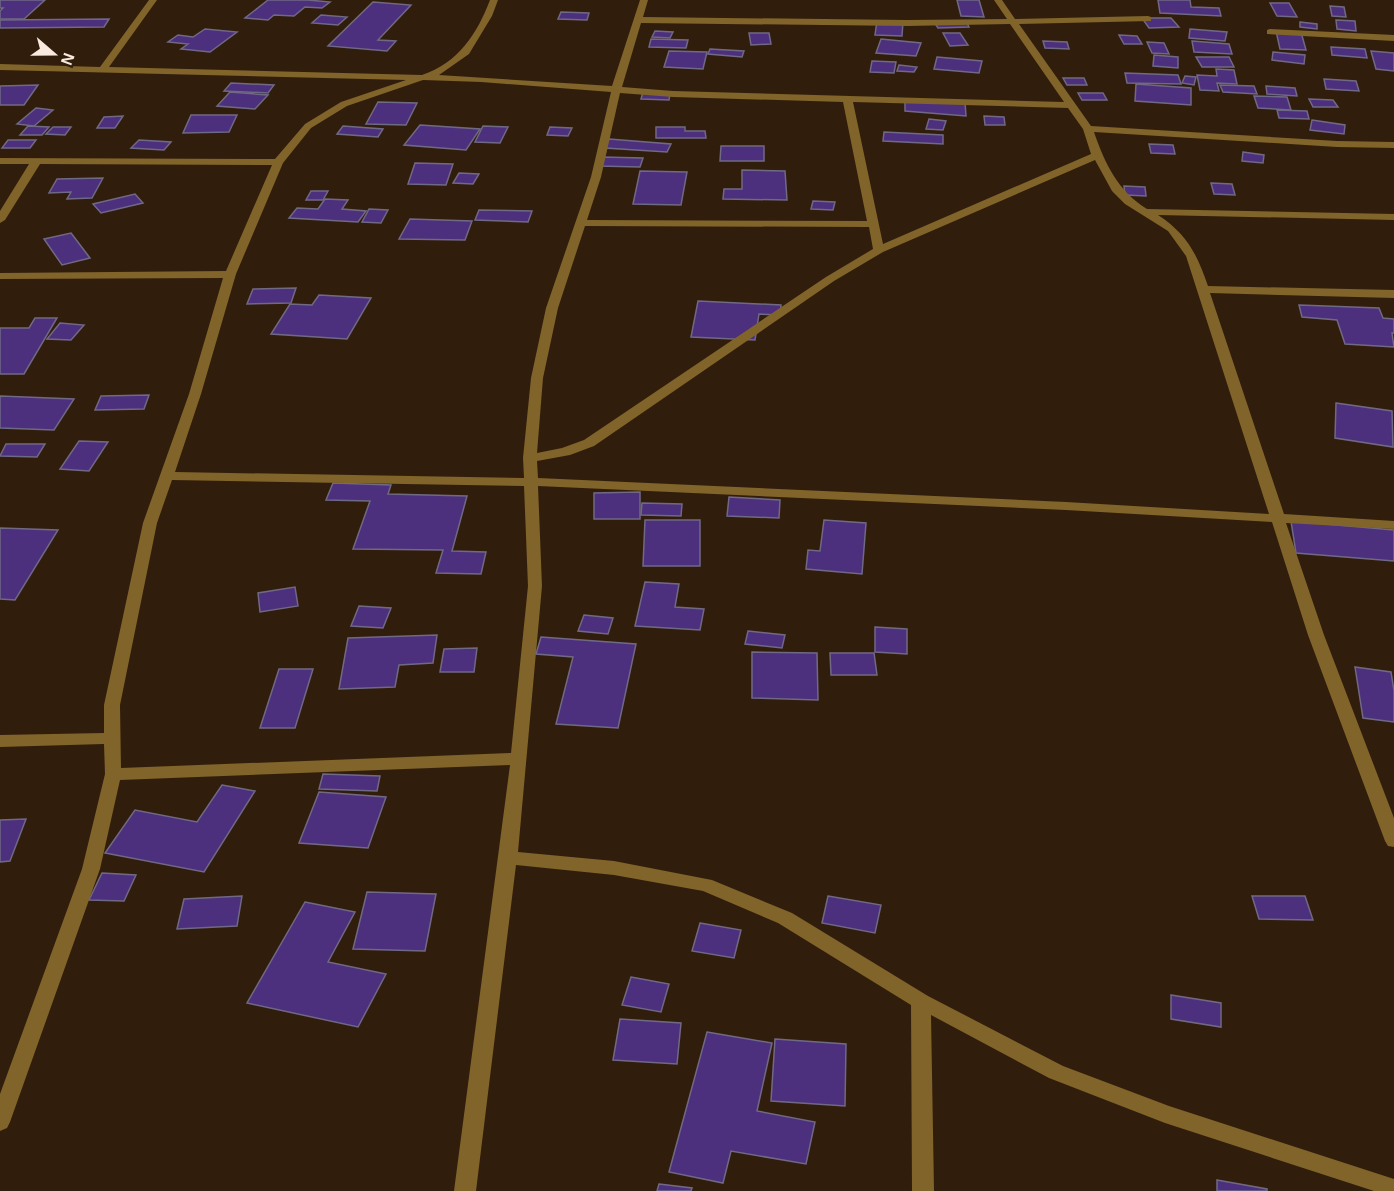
<svg xmlns="http://www.w3.org/2000/svg" width="1394" height="1191" font-family="Helvetica,sans-serif">
	<rect width="100%" height="100%" fill="#311d0c"/>
	<g fill="#4c2f7d" stroke="#706984" stroke-width="1.5">
		<polygon points="0,0 45,0 24,19 0,19 0,11 3,8 0,8"/>
		<polygon points="268,0 308,0 330,2 322,8 305,7 294,16 274,15 268,20 245,18"/>
		<polygon points="957,0 979,0 984,17 961,16"/>
		<polygon points="1158,0 1190,0 1191,7 1219,8 1221,16 1160,13"/>
		<polygon points="373,2 411,5 378,40 396,41 387,51 328,46"/>
		<polygon points="1270,3 1289,3 1297,17 1277,16"/>
		<polygon points="1330,6 1344,7 1346,17 1332,16"/>
		<polygon points="561,12 589,13 587,20 558,19"/>
		<polygon points="321,15 347,17 338,25 312,23"/>
		<polygon points="1142,18 1171,18 1179,27 1149,28"/>
		<polygon points="109,19 104,27 0,28 0,20"/>
		<polygon points="1336,20 1355,21 1356,31 1337,29"/>
		<polygon points="877,21 903,22 902,36 875,35"/>
		<polygon points="966,21 969,27 938,28 934,22"/>
		<polygon points="1300,22 1317,24 1317,29 1300,27"/>
		<polygon points="205,29 237,32 210,52 181,49 188,44 168,42 178,35 193,37"/>
		<polygon points="1190,29 1227,32 1225,41 1189,38"/>
		<polygon points="655,31 673,32 670,38 652,37"/>
		<polygon points="1276,31 1301,32 1306,50 1280,49"/>
		<polygon points="749,33 769,33 771,44 751,45"/>
		<polygon points="943,33 960,33 968,45 950,46"/>
		<polygon points="1119,35 1137,36 1142,44 1124,44"/>
		<polygon points="651,39 688,40 686,48 649,47"/>
		<polygon points="881,39 921,43 916,56 876,53"/>
		<polygon points="1043,41 1067,42 1069,49 1045,48"/>
		<polygon points="1192,41 1229,44 1232,54 1194,52"/>
		<polygon points="1147,42 1164,43 1169,54 1152,53"/>
		<polygon points="1331,47 1365,49 1367,58 1332,55"/>
		<polygon points="710,49 744,51 742,57 708,54"/>
		<polygon points="669,51 707,52 703,69 664,67"/>
		<polygon points="1371,51 1394,53 1394,71 1376,69"/>
		<polygon points="1273,52 1305,55 1304,64 1272,60"/>
		<polygon points="1154,55 1178,57 1178,68 1153,66"/>
		<polygon points="937,57 982,61 979,73 934,69"/>
		<polygon points="1196,57 1229,57 1234,67 1202,67"/>
		<polygon points="872,61 896,62 894,73 870,72"/>
		<polygon points="899,65 917,67 914,72 897,71"/>
		<polygon points="1216,69 1234,70 1237,84 1217,83 1219,91 1200,90 1197,75 1217,76"/>
		<polygon points="1125,73 1178,75 1181,84 1127,83"/>
		<polygon points="1185,76 1196,77 1194,85 1182,83"/>
		<polygon points="1063,78 1084,78 1087,85 1067,85"/>
		<polygon points="1324,79 1356,81 1359,91 1326,89"/>
		<polygon points="231,83 274,85 268,93 224,91"/>
		<polygon points="1136,84 1191,88 1191,105 1135,101"/>
		<polygon points="38,85 24,105 0,105 0,86"/>
		<polygon points="1220,85 1254,86 1257,94 1223,92"/>
		<polygon points="1266,86 1295,88 1297,96 1267,94"/>
		<polygon points="230,92 268,95 255,109 217,106"/>
		<polygon points="643,92 670,93 669,100 641,99"/>
		<polygon points="1078,93 1103,93 1107,100 1082,100"/>
		<polygon points="1254,96 1287,97 1291,110 1258,108"/>
		<polygon points="1309,99 1333,100 1338,107 1313,107"/>
		<polygon points="905,101 965,102 966,116 905,111"/>
		<polygon points="378,102 417,103 406,125 366,124"/>
		<polygon points="36,108 53,110 34,126 17,124"/>
		<polygon points="1277,110 1307,111 1309,119 1279,118"/>
		<polygon points="191,115 237,115 229,132 183,133"/>
		<polygon points="123,116 115,128 97,128 104,117"/>
		<polygon points="984,116 1004,117 1005,125 985,125"/>
		<polygon points="929,119 946,121 943,130 926,129"/>
		<polygon points="1312,120 1345,125 1344,134 1310,130"/>
		<polygon points="420,125 480,129 466,150 404,145"/>
		<polygon points="28,126 49,127 42,135 20,135"/>
		<polygon points="343,126 383,129 378,137 337,134"/>
		<polygon points="483,126 508,127 500,143 475,142"/>
		<polygon points="53,127 71,127 65,135 46,134"/>
		<polygon points="550,127 572,128 568,136 547,135"/>
		<polygon points="656,127 685,127 685,131 705,131 706,138 656,138"/>
		<polygon points="884,132 943,135 943,144 883,141"/>
		<polygon points="609,139 671,144 667,152 605,148"/>
		<polygon points="8,140 36,140 30,148 2,148"/>
		<polygon points="139,140 171,142 164,150 131,148"/>
		<polygon points="1149,144 1173,145 1175,154 1151,153"/>
		<polygon points="721,146 764,146 764,161 720,161"/>
		<polygon points="1243,152 1264,155 1263,163 1242,161"/>
		<polygon points="602,157 643,158 640,167 599,166"/>
		<polygon points="415,163 453,164 446,185 408,184"/>
		<polygon points="742,170 785,171 787,200 723,199 724,189 742,189"/>
		<polygon points="640,171 687,172 681,205 633,204"/>
		<polygon points="459,173 479,174 473,184 453,183"/>
		<polygon points="103,178 92,198 67,199 71,192 49,193 57,179"/>
		<polygon points="1211,183 1232,184 1235,195 1214,194"/>
		<polygon points="1124,186 1145,187 1146,196 1125,195"/>
		<polygon points="311,191 328,191 323,200 306,200"/>
		<polygon points="135,194 143,203 101,213 93,204"/>
		<polygon points="325,199 348,200 342,209 366,211 358,222 289,218 297,208 318,209"/>
		<polygon points="813,201 835,202 833,210 811,209"/>
		<polygon points="369,209 388,210 381,223 362,222"/>
		<polygon points="479,210 532,211 528,222 475,220"/>
		<polygon points="410,219 472,221 465,240 399,239"/>
		<polygon points="71,233 90,258 62,265 44,239"/>
		<polygon points="296,288 291,303 247,304 253,289"/>
		<polygon points="319,295 371,298 347,339 271,334 290,304 312,305"/>
		<polygon points="698,301 781,305 780,315 759,314 755,340 691,337"/>
		<polygon points="1299,305 1379,308 1383,318 1394,319 1394,333 1392,333 1394,347 1345,344 1337,320 1302,317"/>
		<polygon points="35,318 57,318 24,374 0,374 0,328 29,328"/>
		<polygon points="60,323 84,325 71,340 47,339"/>
		<polygon points="149,395 144,409 95,410 101,396"/>
		<polygon points="0,396 74,399 54,430 0,428"/>
		<polygon points="1336,403 1392,411 1393,447 1335,438"/>
		<polygon points="79,441 108,442 89,471 60,469"/>
		<polygon points="6,444 45,444 37,457 0,456"/>
		<polygon points="333,483 391,485 388,494 467,496 452,551 486,552 481,574 436,573 443,550 353,549 370,501 326,500"/>
		<polygon points="640,492 640,519 594,519 594,493"/>
		<polygon points="729,497 780,500 779,518 727,516"/>
		<polygon points="642,503 682,504 681,516 641,515"/>
		<polygon points="645,520 700,520 700,566 643,566"/>
		<polygon points="824,520 866,523 862,574 806,569 808,550 820,551"/>
		<polygon points="1291,521 1394,530 1394,561 1296,553"/>
		<polygon points="0,528 58,530 15,600 0,599"/>
		<polygon points="645,582 679,584 675,607 704,609 700,630 635,626"/>
		<polygon points="295,587 298,606 260,612 258,593"/>
		<polygon points="359,606 391,608 383,628 351,626"/>
		<polygon points="584,615 613,618 608,634 578,631"/>
		<polygon points="875,627 907,629 907,654 875,652"/>
		<polygon points="748,631 785,635 782,648 745,644"/>
		<polygon points="437,635 433,663 399,665 395,687 339,689 348,638"/>
		<polygon points="541,637 636,644 618,728 556,724 573,657 536,654"/>
		<polygon points="477,648 474,672 440,672 444,649"/>
		<polygon points="752,652 817,653 818,700 752,698"/>
		<polygon points="830,653 874,653 877,675 831,675"/>
		<polygon points="1355,667 1391,672 1394,691 1394,722 1363,718"/>
		<polygon points="279,669 313,669 295,728 260,728"/>
		<polygon points="323,774 380,776 377,791 319,789"/>
		<polygon points="222,785 255,791 204,872 105,853 135,810 197,822"/>
		<polygon points="319,792 386,797 368,848 299,843"/>
		<polygon points="26,819 10,861 0,862 0,820"/>
		<polygon points="102,873 136,875 124,901 89,900"/>
		<polygon points="367,892 436,894 425,951 353,949"/>
		<polygon points="242,896 237,926 177,929 184,899"/>
		<polygon points="828,896 881,905 875,933 822,923"/>
		<polygon points="1252,896 1305,896 1313,920 1259,919"/>
		<polygon points="305,902 355,912 328,962 386,974 358,1027 247,1003"/>
		<polygon points="700,923 741,930 734,958 692,951"/>
		<polygon points="631,977 669,984 661,1012 622,1005"/>
		<polygon points="1171,995 1221,1003 1221,1027 1171,1019"/>
		<polygon points="620,1019 681,1023 677,1064 613,1060"/>
		<polygon points="707,1032 772,1043 757,1111 815,1122 806,1164 731,1151 723,1183 669,1172"/>
		<polygon points="775,1039 846,1044 845,1106 771,1101"/>
		<polygon points="1217,1180 1267,1189 1267,1191 1217,1191"/>
		<polygon points="659,1184 692,1188 691,1191 657,1191"/>
	</g>
	<g fill="none" stroke-linecap="round" stroke-linejoin="round">
		<g fill="#80642a" fill-rule="evenodd">
			<path d="M149 0H157L109 67 422 75C458 63 477 34 490 0H498L492 16 469 54 439 75 612 86 640 0H648L643 17 907 20 1007 19 994 0H1002L1015 19 1148 16 1151 17V21L1019 24 1091 126 1337 141 1394 142V148L1337 147 1094 132C1105 164 1118 191 1147 209L1394 214V220L1158 215C1187 234 1197 254 1208 286L1394 290V298L1210 293 1284 514 1394 521V529L1286 523 1324 635 1394 818V847L1388 846 1385 841 1308 635 1272 522 1066 510 538 486 542 586 518 852 614 861 712 880 792 913 928 996 1063 1066 1169 1106 1394 1179V1191H1374L1165 1123 1049 1078 931 1015 934 1191H912L911 1005 778 923 703 891 614 875 516 865 476 1191H454L510 765 120 780 100 869 10 1122 7 1128 0 1131V1094L82 869 105 774 104 744 0 747V735L104 733V705L143 523 189 394 223 278 0 279V273L226 271 272 165 40 164 5 220 0 223V211L29 164H0V158L275 159 305 124 341 102 406 80 0 70V64L100 67ZM641 23 907 26 1010 24 1064 102 673 91 622 87ZM423 80 481 82 611 92 591 177 546 308 531 378 523 458 524 478 175 472 201 394 236 274 283 163 311 128 347 106ZM620 93 673 97 843 102 867 221 587 220 601 177ZM853 102 1068 108 1083 129 1091 154 883 244ZM1095 160 1112 191 1125 204 1168 231 1186 256 1269 514 1066 502 538 478 537 461 570 455 594 446 834 281 883 252ZM585 226 869 227 873 249 826 277 584 440 562 448 537 453 543 378 558 308ZM172 480 524 486 528 586 511 753 121 768 120 705 157 523Z"/>
			<polygon points="1270,29 1394,35 1394,41 1267,34 1267,30"/>
		</g>
	</g>
	<g transform="translate(54 54) rotate(110)" stroke="#311d0c" stroke-width="4.5" paint-order="stroke">
	<path d="M0-4.5L10 22L0 15L-10 22Z" fill="#f8eadf"/>
	<text y="-9" font-size="16" font-weight="bold" text-anchor="middle" fill="#f8eadf">N</text>
	</g>
</svg>
